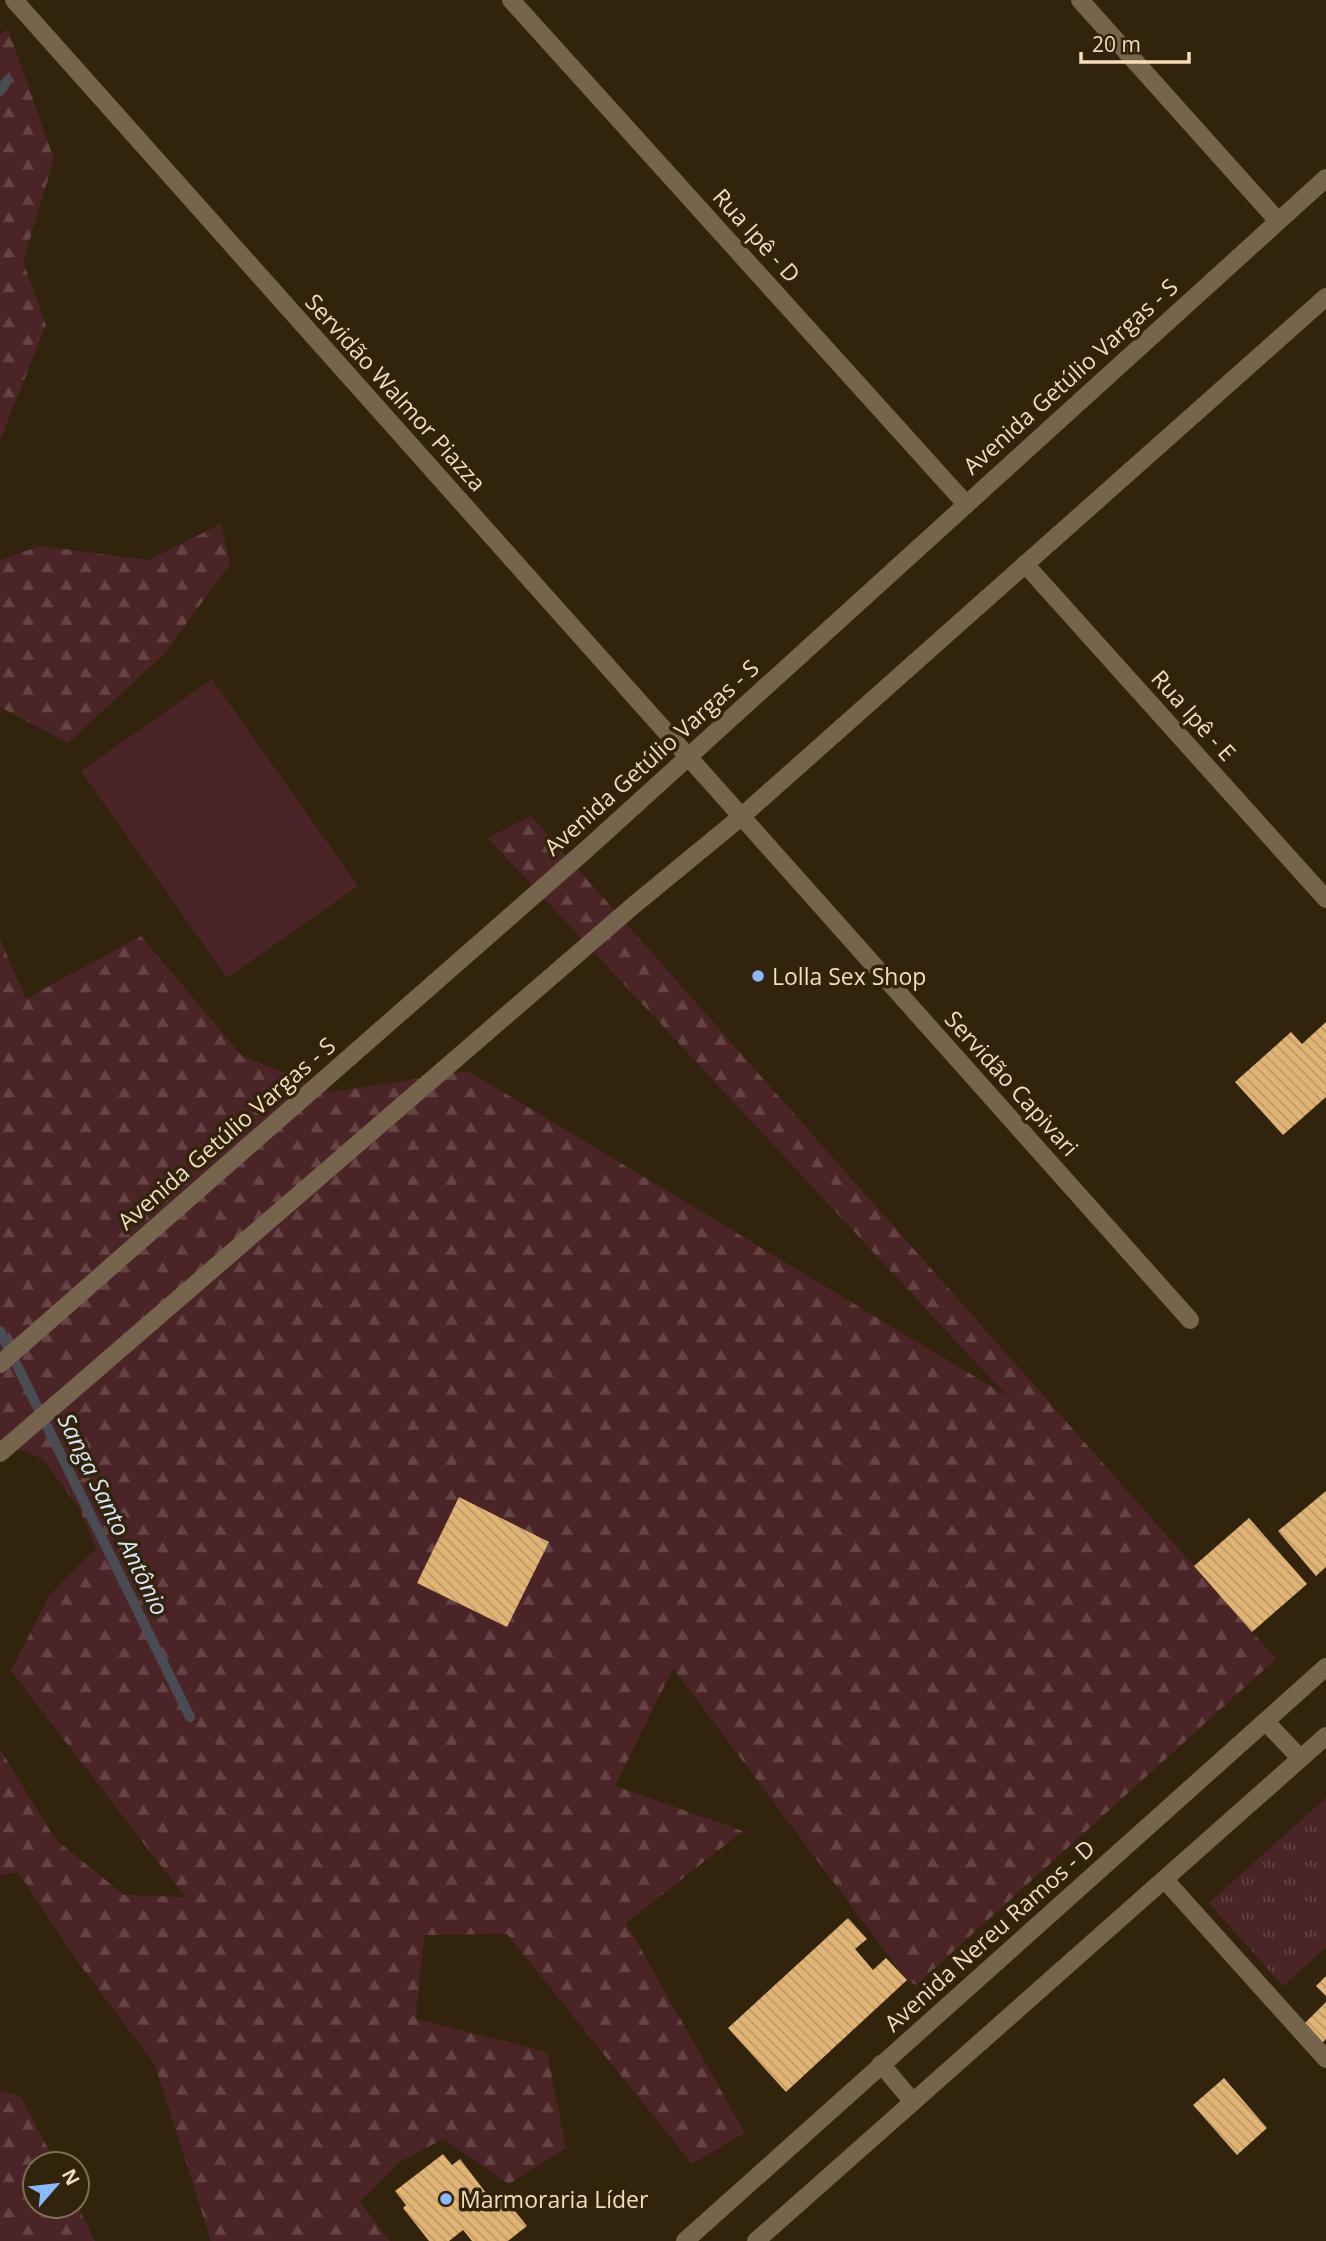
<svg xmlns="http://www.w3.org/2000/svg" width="1326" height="2241" font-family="'Open Sans',sans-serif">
	<defs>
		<pattern id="grass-tufts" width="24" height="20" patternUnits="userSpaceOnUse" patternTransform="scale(1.75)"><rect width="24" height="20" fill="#4b2428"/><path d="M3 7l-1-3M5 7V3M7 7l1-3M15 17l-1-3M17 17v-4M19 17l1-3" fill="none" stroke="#664345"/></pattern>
		<pattern id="forest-firs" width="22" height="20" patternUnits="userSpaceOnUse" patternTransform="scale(1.75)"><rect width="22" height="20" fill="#4b2428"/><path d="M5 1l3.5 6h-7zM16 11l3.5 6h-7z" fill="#664345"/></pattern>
		<pattern id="building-back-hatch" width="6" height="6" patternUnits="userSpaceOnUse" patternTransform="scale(1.75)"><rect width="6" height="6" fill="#e1b475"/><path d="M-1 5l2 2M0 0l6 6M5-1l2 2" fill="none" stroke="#bb9866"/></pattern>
	</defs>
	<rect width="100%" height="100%" fill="#32230d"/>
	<polygon fill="url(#grass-tufts)" points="1326,1798 1326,1947 1283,1986 1209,1903"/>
	<g fill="url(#forest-firs)">
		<polygon points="8,29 54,159 23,262 46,325 0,440 0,36"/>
		<polygon points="221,524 230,564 164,654 68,743 0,707 0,560 40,546 149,560"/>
		<polygon points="531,816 1276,1659 916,1985 907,1980 673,1668 615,1786 743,1831 626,1923 745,2133 692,2164 507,1934 424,1935 416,2019 547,2052 566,2148 509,2184 443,2139 398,2163 360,2202 390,2241 211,2241 155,2065 78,1962 18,1872 0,1876 0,1749 55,1839 124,1895 185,1897 11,1671 49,1596 96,1548 79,1508 42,1458 0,1442 0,939 26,999 141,936 242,1056 333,1092 468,1071 1007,1396 488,838"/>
		<polygon points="0,2090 21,2097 56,2164 35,2164 35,2206 77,2205 95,2241 0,2241"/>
	</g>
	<polygon fill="#4b2428" points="212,679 358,886 227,978 81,771"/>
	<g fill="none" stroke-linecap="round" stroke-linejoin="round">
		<g stroke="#4a4c53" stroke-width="10">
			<polyline points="0,91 7,81"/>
			<polyline points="0,1331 190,1717"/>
		</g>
	</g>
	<g fill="url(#building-back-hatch)">
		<polygon points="1326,1022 1326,1097 1283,1135 1235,1082 1291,1032 1302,1044"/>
		<polygon points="1326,1491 1326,1567 1316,1576 1278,1531"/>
		<polygon points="459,1497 549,1542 507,1627 417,1583"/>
		<polygon points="1249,1518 1307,1584 1252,1632 1194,1566"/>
		<polygon points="848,1918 867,1939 855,1949 873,1970 886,1958 907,1980 786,2092 728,2028"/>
		<polygon points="1326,1976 1326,1996 1316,1986"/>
		<polygon points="1326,2002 1326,2039 1322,2043 1304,2024"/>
		<polygon points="1224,2078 1267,2128 1237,2155 1193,2105"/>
		<polygon points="443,2154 452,2165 460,2159 493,2202 502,2195 527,2226 508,2241 472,2241 463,2230 449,2241 429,2241 403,2208 406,2205 395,2191"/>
	</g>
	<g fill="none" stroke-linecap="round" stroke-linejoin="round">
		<g stroke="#76644c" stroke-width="18">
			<polyline points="14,0 1190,1320"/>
			<polyline points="511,0 966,504"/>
			<polyline points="1080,0 1278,221"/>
			<polyline points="1025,564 1326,899"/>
			<polyline points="0,1364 588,848 1326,178"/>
			<polyline points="0,1453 634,905 741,817 1326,297"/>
			<polyline points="1266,1722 1300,1758"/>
			<polyline points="1165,1880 1326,2059"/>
			<polyline points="881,2064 913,2102"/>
			<polyline points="685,2241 1326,1667"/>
			<polyline points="756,2241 1326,1736"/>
		</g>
	</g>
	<g fill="#88bafc" stroke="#32230d" stroke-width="2.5">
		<circle cx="758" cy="976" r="7"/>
		<circle cx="446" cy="2199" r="7"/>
	</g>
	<g text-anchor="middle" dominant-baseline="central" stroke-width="7" stroke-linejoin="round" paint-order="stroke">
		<g font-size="23" fill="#f5ddbb" stroke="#32230d">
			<text transform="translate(757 235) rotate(48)">Rua Ipê - D</text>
			<text transform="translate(1070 376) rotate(-42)">Avenida Getúlio Vargas - S</text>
			<text transform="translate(396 392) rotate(48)">Servidão Walmor Piazza</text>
			<text transform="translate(1194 715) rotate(48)">Rua Ipê - E</text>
			<text transform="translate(651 757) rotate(-42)">Avenida Getúlio Vargas - S</text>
			<text transform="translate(1012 1083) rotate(48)">Servidão Capivari</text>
			<text transform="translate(226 1133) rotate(-41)">Avenida Getúlio Vargas - S</text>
			<text transform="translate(989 1935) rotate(-42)">Avenida Nereu Ramos - D</text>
		</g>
		<g font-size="23" fill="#f5ddbb" stroke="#32230d" text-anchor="start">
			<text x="772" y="976">Lolla Sex Shop</text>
			<text x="460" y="2199">Marmoraria Líder</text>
		</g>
		<g font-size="24" font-style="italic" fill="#d9e5f5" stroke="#32230d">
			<text transform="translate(114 1514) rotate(64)">Sanga Santo Antônio</text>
		</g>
	</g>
	<g transform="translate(56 2185) rotate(62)"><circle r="33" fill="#32230d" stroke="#806d53" stroke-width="2"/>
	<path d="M0-5L12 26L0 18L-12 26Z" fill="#88bafc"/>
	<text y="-10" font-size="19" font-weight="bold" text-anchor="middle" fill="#f5ddbb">N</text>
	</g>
	<path d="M1081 52v10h108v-10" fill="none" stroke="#f5ddbb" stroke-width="3.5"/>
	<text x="1092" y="52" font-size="21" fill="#f5ddbb" stroke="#32230d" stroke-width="5" paint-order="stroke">20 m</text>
</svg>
